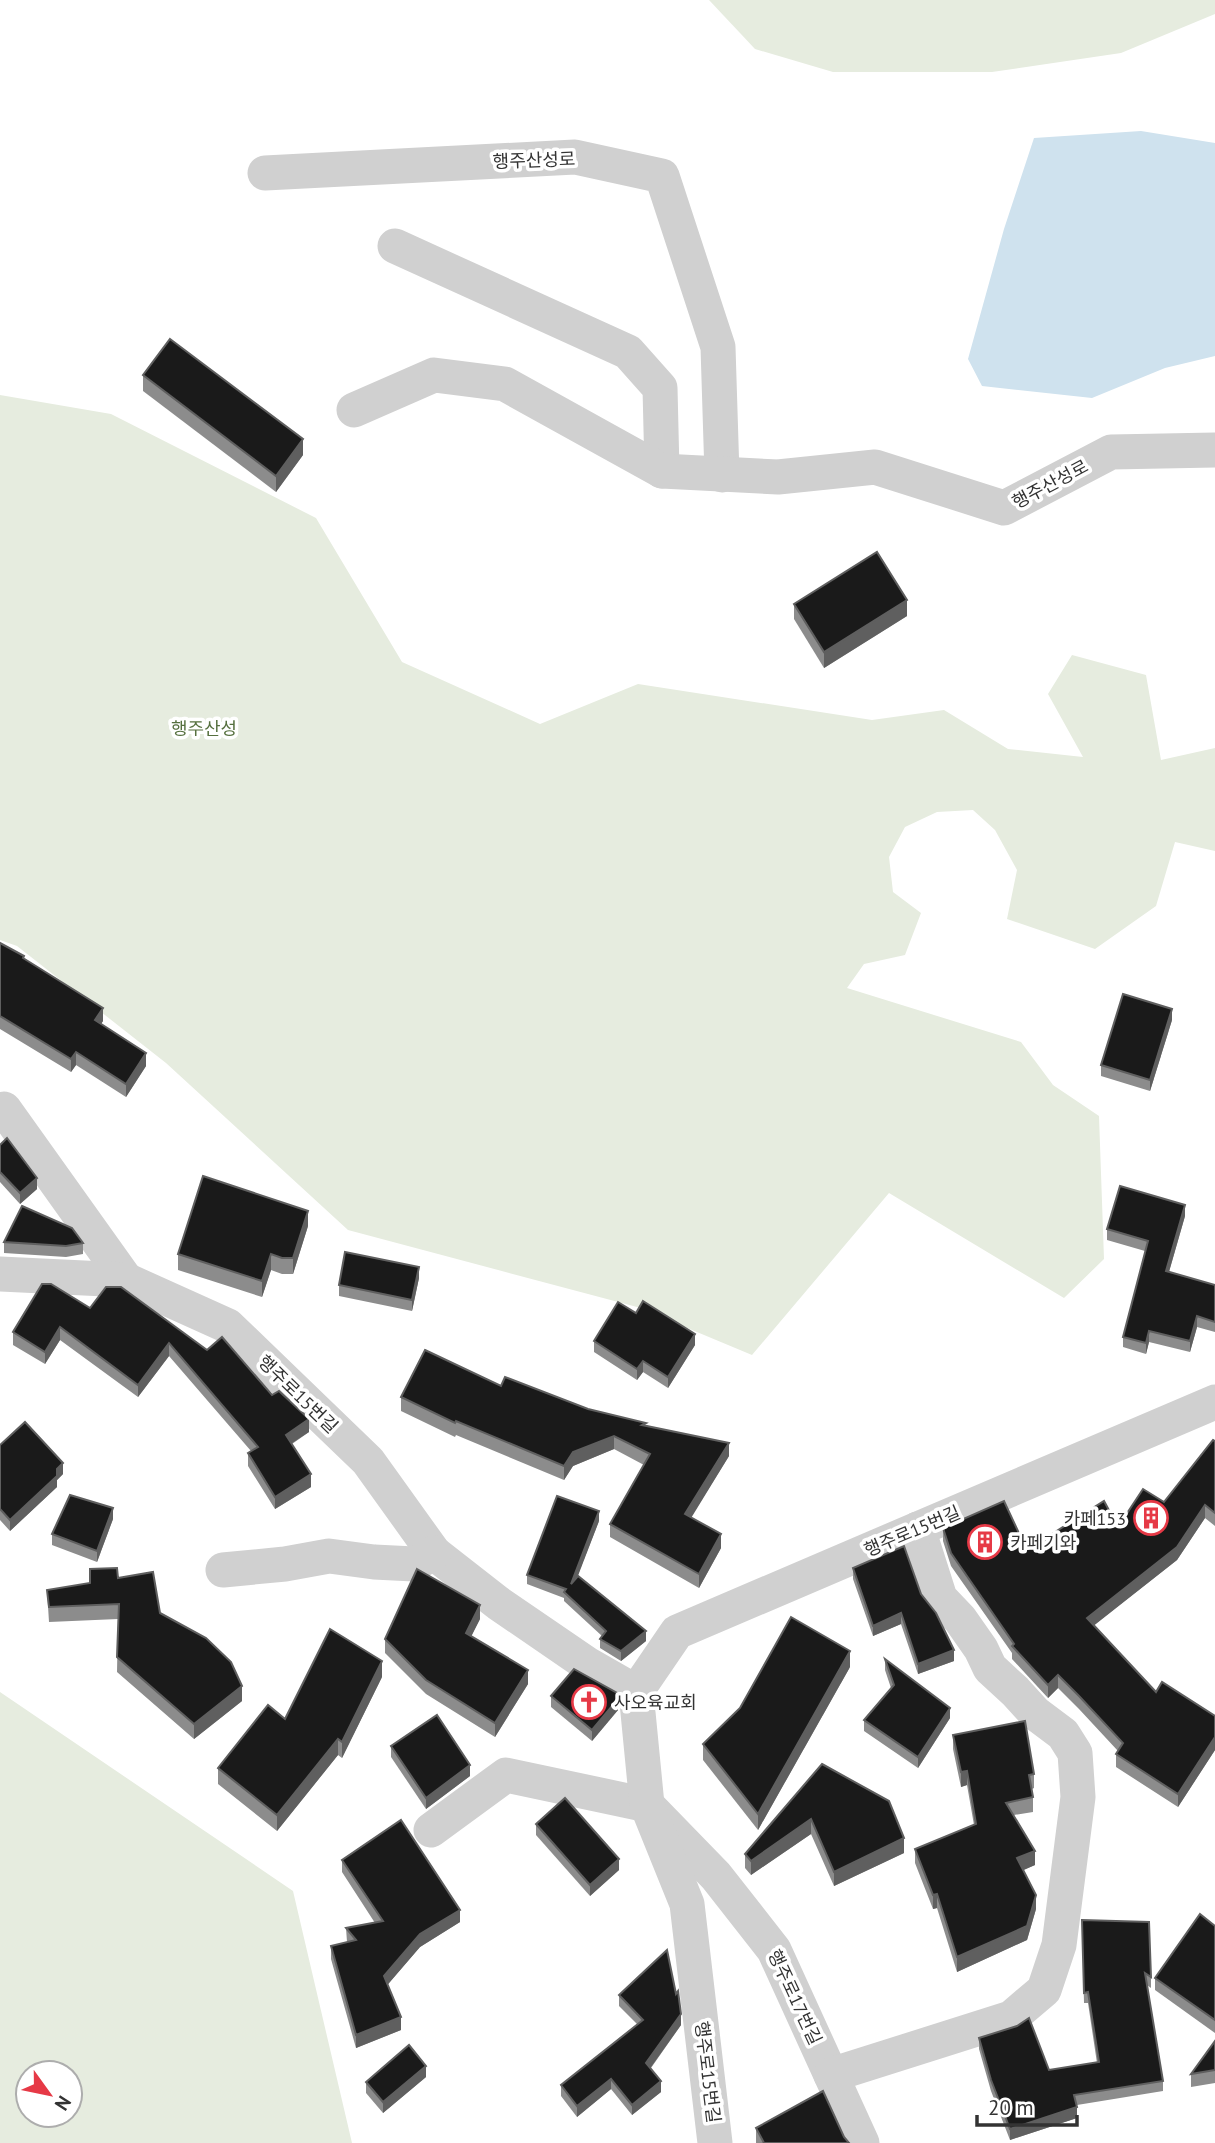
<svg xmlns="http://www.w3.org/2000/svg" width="1215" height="2143" font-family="'PT Sans','Noto Sans KR',sans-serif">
	<rect width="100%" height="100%" fill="#fff"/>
	<g fill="#e6ecdf" fill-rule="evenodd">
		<polygon points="709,0 1215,0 1215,14 1121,53 992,72 833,72 755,49"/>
		<polygon points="0,395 111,414 316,518 402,662 540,724 638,684 872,720 944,710 1008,749 1083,757 1048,694 1072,655 1146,675 1161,760 1215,748 1215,851 1175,842 1156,906 1095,949 1007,919 1017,870 995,830 973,810 937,812 905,827 889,857 893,892 921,913 905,955 864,964 847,988 1021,1042 1053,1085 1099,1116 1104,1259 1064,1298 889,1193 752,1355 637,1307 348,1230 166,1063 17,946 0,940"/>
		<path d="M0 1692 293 1891 352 2143H0ZM28 2073H70V2115H28Z"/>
	</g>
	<polygon fill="#cfe2ee" points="1141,131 1215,143 1215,356 1165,368 1092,398 982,386 968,359 1004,229 1034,138"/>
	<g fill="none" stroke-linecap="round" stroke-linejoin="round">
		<g stroke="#d0d0d0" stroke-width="35">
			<polyline points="265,173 575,157 662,176 718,347 722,475"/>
			<polyline points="395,246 628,352 660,388 662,471"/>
			<polyline points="354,410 434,375 505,384 662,471 778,477 875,467 1004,508 1111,452 1215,450"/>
			<polyline points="4,1109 126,1280"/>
			<polyline points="0,1274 126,1280 228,1326 368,1461 434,1553 498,1603 587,1664 636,1692"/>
			<polyline points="223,1570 285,1564 329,1556 374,1562 414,1564 434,1553"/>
			<polyline points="431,1830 506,1775 647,1805 716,1876 774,1950 862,2143"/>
			<polyline points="831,2075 1011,2018 1044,1990 1059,1945 1078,1797 1075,1753 1063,1734 1035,1713 1015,1691 990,1668 981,1649 960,1619 940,1598 918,1529"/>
			<polyline points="715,2143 687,1904 647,1805 636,1692 677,1632 1215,1402"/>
		</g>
	</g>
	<g fill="#8c8c8c">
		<polygon points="143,375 303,455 276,492 143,391"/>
		<polygon points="794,604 907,616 824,668 794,619"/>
		<polygon points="0,943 24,959 103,1021 101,1024 146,1066 126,1097 76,1065 71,1072 0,1029"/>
		<polygon points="1172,1020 1150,1091 1101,1076 1101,1065"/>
		<polygon points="0,1145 37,1189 20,1204 0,1182"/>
		<polygon points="1185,1216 1169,1272 1215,1285 1215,1332 1197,1327 1190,1352 1149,1342 1146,1354 1123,1347 1123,1337 1145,1251 1107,1240 1107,1229"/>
		<polygon points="308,1226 293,1274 282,1274 271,1270 262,1297 178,1270 178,1254"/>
		<polygon points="4,1242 83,1243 83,1254 66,1257 4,1253"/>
		<polygon points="419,1278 412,1311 339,1296 339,1285"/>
		<polygon points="90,1308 207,1350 272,1395 309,1432 292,1444 311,1487 275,1509 248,1466 248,1453 251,1451 169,1356 138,1397 60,1340 45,1364 13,1345 13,1332"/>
		<polygon points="636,1313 695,1345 668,1388 643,1372 637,1380 594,1352 594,1341"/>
		<polygon points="501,1386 646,1425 729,1456 691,1517 721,1548 699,1588 610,1537 610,1524 644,1465 614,1449 573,1466 564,1480 456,1435 455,1437 401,1411 401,1397"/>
		<polygon points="1215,1441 1215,1526 1205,1518 1177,1560 1094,1625 1156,1692 1215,1716 1215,1750 1178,1807 1116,1767 1116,1754 1118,1751 1079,1709 1058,1688 1048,1698 1012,1659 1012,1653 951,1566 943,1541 943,1528 1024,1544 1044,1539 1118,1527 1164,1502"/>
		<polygon points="0,1445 63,1474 57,1480 57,1487 10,1531 0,1520"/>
		<polygon points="113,1519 97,1562 52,1545 52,1534"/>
		<polygon points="599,1521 577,1577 646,1641 621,1661 600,1648 600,1639 602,1636 564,1601 564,1598 527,1584 527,1575"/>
		<polygon points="853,1568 921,1594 954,1661 918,1674 901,1624 873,1636 853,1579"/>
		<polygon points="90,1569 118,1578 160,1613 242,1701 194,1739 117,1672 118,1619 49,1622 47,1590 90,1583"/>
		<polygon points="480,1619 471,1636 528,1684 495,1737 426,1694 385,1653 385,1639"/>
		<polygon points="885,1659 950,1718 918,1768 864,1731 864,1720 891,1688 885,1670"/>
		<polygon points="850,1667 758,1830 703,1760 703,1744"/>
		<polygon points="382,1677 342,1758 338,1755 277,1831 218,1784 218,1768 285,1719"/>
		<polygon points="551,1696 618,1710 592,1741 551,1707"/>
		<polygon points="953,1735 1034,1774 1034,1788 1032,1789 1033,1797 1033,1812 1014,1815 1035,1865 1023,1870 1036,1909 1027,1940 957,1972 937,1908 933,1909 915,1863 915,1849 974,1825 967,1785 961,1787 953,1749"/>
		<polygon points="391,1746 470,1776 426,1809 391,1757"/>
		<polygon points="822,1764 904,1853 834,1886 811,1834 751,1875 745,1868 745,1854"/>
		<polygon points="536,1824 619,1870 590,1896 536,1835"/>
		<polygon points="342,1860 460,1922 420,1947 387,1985 401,2030 356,2048 331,1959 331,1946 347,1942 346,1928 375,1923 342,1872"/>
		<polygon points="1082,1920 1151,1977 1151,1988 1147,1985 1163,2081 1163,2091 1077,2105 1077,2118 1010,2140 991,2091 979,2049 979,2038 1049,2070 1097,2063 1088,2003 1084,2003"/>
		<polygon points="1215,1926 1215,2033 1155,1990 1155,1978"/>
		<polygon points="619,1995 681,2025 651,2068 661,2092 632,2115 611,2089 577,2117 561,2096 561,2085 637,2024 619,2006"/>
		<polygon points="1215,2041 1215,2083 1191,2087 1191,2074"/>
		<polygon points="426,2077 383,2113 366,2093 366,2082"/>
		<polygon points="756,2128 844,2137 849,2143 756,2143"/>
	</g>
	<g fill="#5f5f5f">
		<polygon points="303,439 303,455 276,492 276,476"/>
		<polygon points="907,600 907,616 824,668 824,652"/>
		<polygon points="103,1008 103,1021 95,1033 95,1020"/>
		<polygon points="1172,1009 1172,1020 1150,1091 1150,1080"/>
		<polygon points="76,1052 76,1065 71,1072 71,1059"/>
		<polygon points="146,1053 146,1066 126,1097 126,1084"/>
		<polygon points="37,1178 37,1189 20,1204 20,1193"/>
		<polygon points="1185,1205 1185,1216 1166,1282 1166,1271"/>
		<polygon points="308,1211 308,1226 293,1274 293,1258"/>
		<polygon points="271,1254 271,1270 262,1297 262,1281"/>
		<polygon points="419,1267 419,1278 412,1311 412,1300"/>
		<polygon points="1197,1316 1197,1327 1190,1352 1190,1341"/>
		<polygon points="60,1327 60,1340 45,1364 45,1352"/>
		<polygon points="1149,1331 1149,1342 1146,1354 1146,1343"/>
		<polygon points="695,1334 695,1345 668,1388 668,1377"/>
		<polygon points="169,1343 169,1356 138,1397 138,1385"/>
		<polygon points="643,1361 643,1372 637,1380 637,1369"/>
		<polygon points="309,1419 309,1432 286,1447 286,1435"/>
		<polygon points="614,1436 614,1449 573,1466 564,1480 564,1466 573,1452"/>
		<polygon points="729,1443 729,1456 685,1528 685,1514"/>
		<polygon points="63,1463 63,1474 57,1480 57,1487 10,1531 10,1520"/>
		<polygon points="311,1474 311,1487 275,1509 275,1497"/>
		<polygon points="1205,1505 1205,1518 1177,1560 1087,1631 1087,1618"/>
		<polygon points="113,1508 113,1519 97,1562 97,1551"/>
		<polygon points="599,1511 599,1521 571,1594 571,1584"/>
		<polygon points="721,1534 721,1548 699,1588 699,1574"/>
		<polygon points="480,1605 480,1619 466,1647 466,1633"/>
		<polygon points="901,1613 901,1624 873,1636 873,1626"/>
		<polygon points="646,1631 646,1641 621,1661 621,1651"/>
		<polygon points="954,1650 954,1661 918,1674 918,1664"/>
		<polygon points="850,1651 850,1667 758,1830 758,1814"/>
		<polygon points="382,1661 382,1677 342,1758 342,1742"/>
		<polygon points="528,1670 528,1684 495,1737 495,1723"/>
		<polygon points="1058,1675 1058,1688 1048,1698 1048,1685"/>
		<polygon points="242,1686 242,1701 194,1739 194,1724"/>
		<polygon points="618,1699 618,1710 592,1741 592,1730"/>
		<polygon points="950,1708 950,1718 918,1768 918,1757"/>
		<polygon points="1215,1737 1215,1750 1178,1807 1178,1794"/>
		<polygon points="338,1739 338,1755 277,1831 277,1815"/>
		<polygon points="470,1765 470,1776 426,1809 426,1798"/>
		<polygon points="967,1771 967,1785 961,1787 961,1772"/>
		<polygon points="811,1819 811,1834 751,1875 751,1861"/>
		<polygon points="904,1838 904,1853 834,1886 834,1872"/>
		<polygon points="1035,1851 1035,1865 1017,1873 1017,1858"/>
		<polygon points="619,1859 619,1870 590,1896 590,1885"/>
		<polygon points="937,1894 937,1908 933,1909 933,1895"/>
		<polygon points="1036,1895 1036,1909 1027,1940 957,1972 957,1957"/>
		<polygon points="460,1910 460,1922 420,1947 384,1989 384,1976 420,1934"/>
		<polygon points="681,2014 681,2025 646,2074 646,2063"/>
		<polygon points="401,2017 401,2030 356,2048 356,2035"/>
		<polygon points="426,2066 426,2077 383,2113 383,2102"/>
		<polygon points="611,2079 611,2089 577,2117 577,2106"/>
		<polygon points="661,2081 661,2092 632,2115 632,2105"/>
		<polygon points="1077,2107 1077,2118 1010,2140 1010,2129"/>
	</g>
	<g fill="#1a1a1a" stroke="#5f5f5f" stroke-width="2">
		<polygon points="170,339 303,439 276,476 143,375"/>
		<polygon points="877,552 907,600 824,652 794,604"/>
		<polygon points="0,943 24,956 23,958 103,1008 95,1020 146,1053 126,1084 76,1052 71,1059 0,1016"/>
		<polygon points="1123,994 1172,1009 1150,1080 1101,1065"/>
		<polygon points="7,1138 37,1178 20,1193 0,1172 0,1145"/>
		<polygon points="203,1176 308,1211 293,1258 282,1258 271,1254 262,1281 178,1254"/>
		<polygon points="1120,1186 1185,1205 1166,1271 1215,1285 1215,1322 1197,1316 1190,1341 1149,1331 1146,1343 1123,1337 1148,1241 1107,1229"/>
		<polygon points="22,1206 72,1228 83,1243 66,1246 4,1242"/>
		<polygon points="345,1252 419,1267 412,1300 339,1285"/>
		<polygon points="42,1284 51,1284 90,1308 106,1287 121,1287 207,1350 222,1337 272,1395 279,1391 309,1419 286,1435 311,1474 275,1497 248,1453 258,1447 169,1343 138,1385 60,1327 45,1352 13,1332"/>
		<polygon points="643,1301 695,1334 668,1377 643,1361 637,1369 594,1341 618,1302 636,1313"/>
		<polygon points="425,1350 501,1386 505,1377 588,1409 646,1423 642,1425 729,1443 685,1514 721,1534 699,1574 610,1524 650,1454 614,1436 573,1452 564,1466 456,1421 455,1423 401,1397"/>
		<polygon points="25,1422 63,1463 57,1469 57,1476 10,1520 0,1509 0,1445"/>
		<polygon points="1213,1440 1215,1441 1215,1513 1205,1505 1177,1547 1087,1618 1156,1692 1162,1682 1215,1716 1215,1737 1178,1794 1116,1754 1123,1743 1079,1696 1058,1675 1048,1685 1012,1646 1014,1644 951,1553 943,1528 1004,1501 1024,1544 1040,1533 1044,1539 1104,1501 1118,1527 1143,1489 1164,1502"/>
		<polygon points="70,1495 113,1508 97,1551 52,1534"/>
		<polygon points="557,1496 599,1511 571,1584 578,1576 646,1631 621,1651 600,1639 606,1631 564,1592 566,1589 527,1575"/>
		<polygon points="904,1546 921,1594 936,1613 954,1650 918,1664 901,1613 873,1626 853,1568"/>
		<polygon points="117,1568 118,1578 153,1572 160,1613 206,1638 231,1662 242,1686 194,1724 117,1657 119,1604 49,1607 47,1590 90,1583 90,1569"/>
		<polygon points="417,1569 480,1605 466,1633 528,1670 495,1723 426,1680 385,1639"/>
		<polygon points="791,1617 850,1651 758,1814 703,1744 740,1708"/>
		<polygon points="330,1629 382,1661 342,1742 338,1739 277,1815 218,1768 268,1705 285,1719"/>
		<polygon points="885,1659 950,1708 918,1757 864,1720 894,1685"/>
		<polygon points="574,1669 617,1693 618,1699 592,1730 551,1696"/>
		<polygon points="437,1715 470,1765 426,1798 391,1746"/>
		<polygon points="1025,1721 1034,1774 1029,1775 1033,1797 1006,1803 1035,1851 1017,1858 1036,1895 1027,1926 957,1957 937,1894 933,1895 915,1849 976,1824 967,1771 961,1772 953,1735"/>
		<polygon points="822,1764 889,1801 904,1838 834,1872 811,1819 751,1861 745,1854"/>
		<polygon points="565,1798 619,1859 590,1885 536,1824"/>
		<polygon points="401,1820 460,1910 420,1934 384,1976 401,2017 356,2035 331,1946 356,1940 346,1928 383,1921 342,1860"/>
		<polygon points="1200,1914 1215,1926 1215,2020 1155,1978"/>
		<polygon points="1082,1920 1149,1922 1151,1977 1145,1973 1163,2081 1074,2095 1077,2107 1010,2129 991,2080 979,2038 1017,2026 1029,2018 1049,2070 1099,2062 1088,1992 1084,1993"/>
		<polygon points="667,1950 676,1994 678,1991 681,2014 646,2063 661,2081 632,2105 611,2079 577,2106 561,2085 643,2020 619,1995"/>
		<polygon points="1215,2041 1215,2070 1191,2074"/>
		<polygon points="409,2045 426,2066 383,2102 366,2082"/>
		<polygon points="823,2091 844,2137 849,2143 764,2143 756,2128"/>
	</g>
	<defs>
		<g id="building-ring" transform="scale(1.75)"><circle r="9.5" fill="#fff" stroke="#e63946" stroke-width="1.5"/><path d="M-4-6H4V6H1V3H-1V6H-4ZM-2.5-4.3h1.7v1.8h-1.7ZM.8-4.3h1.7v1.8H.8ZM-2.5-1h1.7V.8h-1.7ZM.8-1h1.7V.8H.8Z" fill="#e63946"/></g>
		<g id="church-ring" transform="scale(1.75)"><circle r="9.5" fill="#fff" stroke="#e63946" stroke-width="1.5"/><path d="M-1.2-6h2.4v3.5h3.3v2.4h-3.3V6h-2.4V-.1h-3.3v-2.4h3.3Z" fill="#e63946"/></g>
	</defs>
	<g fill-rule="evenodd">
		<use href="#building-ring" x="1151" y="1518"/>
		<use href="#building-ring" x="985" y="1542"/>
		<use href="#church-ring" x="589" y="1702"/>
	</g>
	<g text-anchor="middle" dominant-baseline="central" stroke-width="7" stroke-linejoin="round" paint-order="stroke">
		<g font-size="18" fill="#333" stroke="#fff">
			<text transform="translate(534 160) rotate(-2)">행주산성로</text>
			<text transform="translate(1050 484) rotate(-28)">행주산성로</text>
			<text transform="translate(298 1394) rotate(44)">행주로15번길</text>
			<text transform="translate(912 1531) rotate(-23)">행주로15번길</text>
			<text transform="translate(795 1997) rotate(65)">행주로17번길</text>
			<text transform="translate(708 2072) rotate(83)">행주로15번길</text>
		</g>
		<g font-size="18" fill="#56703f" stroke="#fff">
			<text x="204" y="728">행주산성</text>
		</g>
		<g font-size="18" fill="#333" stroke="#fff" text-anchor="start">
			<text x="1126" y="1518" text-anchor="end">카페153</text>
			<text x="1010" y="1542">카페기와</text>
			<text x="614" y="1702">사오육교회</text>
		</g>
	</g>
	<g transform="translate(49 2094) rotate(123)"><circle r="33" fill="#ffffff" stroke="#adadad" stroke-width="2"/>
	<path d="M0-5L12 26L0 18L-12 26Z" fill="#e63946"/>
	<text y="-10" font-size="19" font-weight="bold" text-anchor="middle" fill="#333333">N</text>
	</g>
	<path d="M977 2115v10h100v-10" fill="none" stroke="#333333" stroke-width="3.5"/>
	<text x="988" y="2115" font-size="21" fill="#333333" stroke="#ffffff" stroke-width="5" paint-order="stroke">20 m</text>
</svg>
